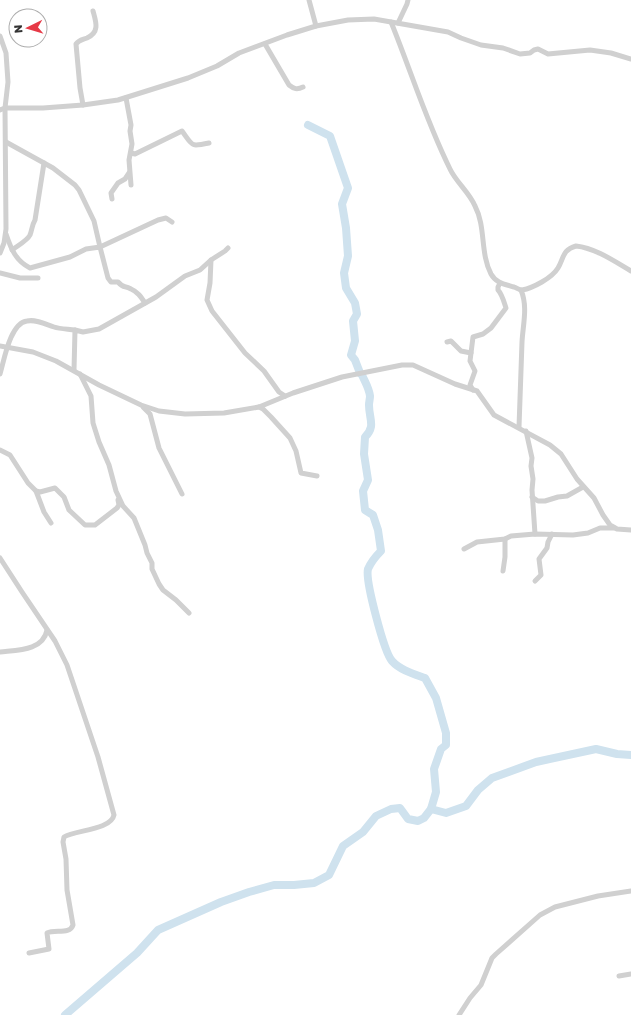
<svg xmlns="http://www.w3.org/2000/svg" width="631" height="1015" font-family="'Golos Text',sans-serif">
	<rect width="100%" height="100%" fill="#fff"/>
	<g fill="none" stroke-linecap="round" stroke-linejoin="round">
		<g stroke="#cfe2ee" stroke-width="8">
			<polyline points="308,125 330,136 348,188 342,204 346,228 348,256 344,273 346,288 355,303 357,314 353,321 355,341 351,355 355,360 360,373"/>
			<polyline points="431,809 446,813 466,806 478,790 492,778 536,762 596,749 617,754 631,755"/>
			<path d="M65 1015 137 953 158 930 221 902 249 892 274 885H294L314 883 329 875 343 846 363 832 376 816 391 809 400 808 408 819 418 821 424 818 431 809 436 792 434 769 441 749 446 745V733L436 698 425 678C414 674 400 670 392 661 384 652 365 580 368 569 371 562 376 556 381 551L378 530 373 515 365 510 363 491 368 480 364 454 365 437C376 426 369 419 369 405 369 402 370 399 370 396 369 388 365 382 362 375"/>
		</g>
		<g stroke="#d0d0d0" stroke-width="5">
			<polyline points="309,0 316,26"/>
			<path d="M391 22C411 71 426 121 450 169 456 182 469 192 475 206 486 227 480 253 491 274 496 283 504 284 514 287 517 288 519 290 522 290 533 288 552 278 558 268 564 258 562 250 576 246 595 248 614 261 631 271"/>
			<polyline points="398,23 407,4 408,0"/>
			<polyline points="0,36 6,53 8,82 5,108 6,229 4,243 0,253"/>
			<path d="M265 44 289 85C294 89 297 90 303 87"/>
			<polyline points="126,98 131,125 130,131 132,144 129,160 131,185"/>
			<path d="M83 105 80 88 76 44C79 40 82 40 87 38 100 32 96 22 93 11"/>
			<polyline points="0,110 5,108 43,108 83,105 118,100 188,78 217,66 239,53 287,35 316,26 348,20 374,19 448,32 461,38 481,45 503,48 520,54 530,53 534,50 538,49 548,54 590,50 611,53 631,59"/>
			<polyline points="6,142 53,168 75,185 79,190 94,221 100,247 158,220 166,218 172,222"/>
			<path d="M131 153 135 154 182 131C193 146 190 147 209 143"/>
			<polyline points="112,199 111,193 118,183 125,179 129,173"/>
			<path d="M6 234C11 249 16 261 30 268L70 257 86 249 100 247 108 278 111 282H118C124 289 124 285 131 289 138 292 141 297 145 303"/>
			<path d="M12 250C17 246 27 241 30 235 32 230 32 225 35 220L44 163"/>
			<polyline points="211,260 210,283 207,300 212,311 245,353 264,371 279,392 285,396"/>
			<polyline points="0,273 20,278 38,278"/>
			<polyline points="447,342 451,341 461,351 471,353"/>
			<polyline points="0,346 33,352 56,361 99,385 141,405 159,411 185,414 224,413 259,407 293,393 342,377 402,365 413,365 455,384 477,391 494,415 550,445 561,454 577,479 594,498 603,515 610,525 617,529 631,530"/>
			<polyline points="74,370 75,330 83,332 99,329 156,297 185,276 200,270 211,260 225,251 228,248"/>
			<path d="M0 374C4 361 10 323 27 321 36 319 45 324 54 327 60 329 68 329 75 330"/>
			<polyline points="80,374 91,396 93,423 99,442 109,465 116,491 123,506 134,518 145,545 147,553 152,563 152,569 159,584 163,590 176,600 189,613"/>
			<path d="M473 390 470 385 475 371 470 361 473 337 483 334 491 328 506 308C504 302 502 294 498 290V287L500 283"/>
			<polyline points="143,407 150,414 159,448 182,494"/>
			<polyline points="259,407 263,409 271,417 290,438 296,451 301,473 317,476"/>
			<path d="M519 427C520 399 521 370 522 342 523 324 528 307 521 290"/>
			<polyline points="526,431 532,458 531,466 533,479 532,490 535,534"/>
			<polyline points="0,450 10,455 28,483 36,491 40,492 55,488 64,497 69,510 85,525 95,525 117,508 119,505 118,500"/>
			<polyline points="36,491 44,512 51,523"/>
			<polyline points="532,497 538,501 545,501 558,497 567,496 583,487"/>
			<polyline points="464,549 477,542 505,539 511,536 535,534 573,535 588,533 600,528 614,528"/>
			<path d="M0 558 22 592 55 641 67 665 98 757 114 815C111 830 75 830 64 837L63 842 66 859 67 890 73 925C70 935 55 929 47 933L49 949 29 953"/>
			<polyline points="503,571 505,557 505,539"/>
			<polyline points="535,581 541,575 539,559 547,548 548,542 552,534"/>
			<path d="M0 652C17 650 43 651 47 630"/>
			<polyline points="619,976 631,974"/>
			<polyline points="459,1015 470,998 481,985 492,958 496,954 540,915 555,907 598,896 631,891"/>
		</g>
	</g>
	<g transform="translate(28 28) rotate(265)"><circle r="19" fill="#ffffff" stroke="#adadad"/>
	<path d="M0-3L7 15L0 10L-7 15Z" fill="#e63946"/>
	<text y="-6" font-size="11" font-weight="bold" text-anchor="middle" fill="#333333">N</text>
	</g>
</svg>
